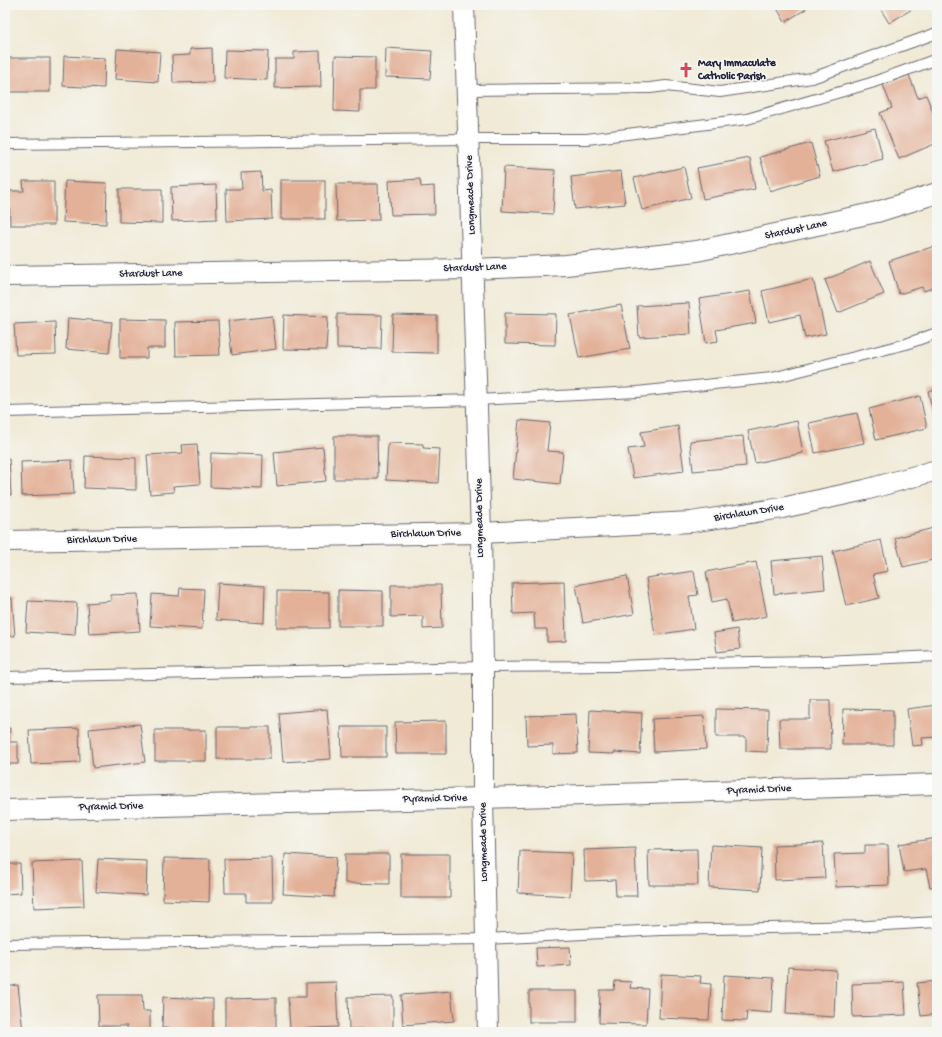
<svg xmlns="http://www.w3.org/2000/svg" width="942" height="1037" font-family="'Gochi Hand',sans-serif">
	<rect width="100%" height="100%" fill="#f6f6f2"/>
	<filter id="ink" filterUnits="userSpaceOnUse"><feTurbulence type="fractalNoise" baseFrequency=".025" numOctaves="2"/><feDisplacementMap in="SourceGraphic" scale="8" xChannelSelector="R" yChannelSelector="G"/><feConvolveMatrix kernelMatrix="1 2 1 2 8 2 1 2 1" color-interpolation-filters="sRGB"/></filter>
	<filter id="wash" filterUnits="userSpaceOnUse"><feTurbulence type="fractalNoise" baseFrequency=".012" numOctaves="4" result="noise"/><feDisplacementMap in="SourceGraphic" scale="16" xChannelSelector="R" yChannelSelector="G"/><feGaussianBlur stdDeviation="0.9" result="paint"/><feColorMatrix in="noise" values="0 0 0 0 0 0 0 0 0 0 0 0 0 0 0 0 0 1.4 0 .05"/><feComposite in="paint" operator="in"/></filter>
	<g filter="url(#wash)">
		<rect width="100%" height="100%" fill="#f0ead6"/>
		<g id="blocks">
			<g fill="#e3b198">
				<polygon points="775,5 804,5 806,9 785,22"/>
				<polygon points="878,5 919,5 889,23"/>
				<polygon points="212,48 213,82 173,83 172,56 190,55 190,49"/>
				<polygon points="386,48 432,51 430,79 385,77"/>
				<polygon points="117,49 160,52 158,82 115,79"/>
				<polygon points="225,50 268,51 267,80 224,78"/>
				<polygon points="320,51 321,87 275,88 275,59 294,59 294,52"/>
				<polygon points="64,56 105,58 104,88 63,86"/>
				<polygon points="335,56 375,57 375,90 360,90 360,112 334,111"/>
				<rect x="9" y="58" width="41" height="34"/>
				<polygon points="909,75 918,98 926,95 937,122 937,143 899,159 880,113 892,108 883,85"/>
				<polygon points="875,128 883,159 833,172 824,141"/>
				<polygon points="811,143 820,176 770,191 760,157"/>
				<polygon points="750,158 755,189 703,199 697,168"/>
				<polygon points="504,167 555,170 553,214 502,211"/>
				<polygon points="684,167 691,198 642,210 634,178"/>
				<polygon points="621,171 625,204 575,209 571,177"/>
				<polygon points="261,172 262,191 271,190 272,219 227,221 226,189 242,189 241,173"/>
				<polygon points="420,179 421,187 434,186 435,214 391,215 389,181"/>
				<rect x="281" y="180" width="44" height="39"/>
				<polygon points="23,181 54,181 54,225 10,225 9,191 24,191"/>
				<polygon points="65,181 107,183 106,224 63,222"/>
				<polygon points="336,184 378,184 379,220 337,221"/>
				<polygon points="216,185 217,219 172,221 171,187"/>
				<polygon points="119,189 162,189 162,223 119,222"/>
				<polygon points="935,246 937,251 937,286 924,291 922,287 899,294 889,261"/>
				<polygon points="870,261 884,294 838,313 825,280"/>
				<polygon points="813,279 826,334 805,338 800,315 769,322 762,291"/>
				<polygon points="750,291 756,323 716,330 718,341 706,343 699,299"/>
				<polygon points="689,303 691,334 639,337 637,306"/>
				<polygon points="621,305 630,349 579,358 570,315"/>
				<polygon points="505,313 556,314 555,345 505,344"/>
				<polygon points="337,314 382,315 381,349 337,348"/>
				<polygon points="284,315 328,317 326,350 283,349"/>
				<polygon points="393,315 437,316 437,353 392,352"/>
				<polygon points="272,316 276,349 232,355 228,321"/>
				<polygon points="68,318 112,322 109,353 66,349"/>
				<polygon points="120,319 165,320 165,348 147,348 147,358 120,358"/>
				<polygon points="218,321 220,355 176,356 175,322"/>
				<polygon points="55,322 56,354 16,355 14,324"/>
				<polygon points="937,389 937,421 935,421 928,391"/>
				<polygon points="920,396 927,428 876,440 869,409"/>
				<polygon points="857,413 864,443 815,453 809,423"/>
				<polygon points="519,420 550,423 547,451 563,452 560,484 513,479"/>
				<polygon points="797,421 803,453 755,463 748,431"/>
				<polygon points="678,426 684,471 633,478 628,449 644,447 641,432"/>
				<polygon points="334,436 377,436 378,479 334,479"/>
				<polygon points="743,436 746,466 693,471 690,441"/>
				<polygon points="388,443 423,444 423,448 440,449 438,483 386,480"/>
				<polygon points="197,444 200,484 173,486 174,492 150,494 147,455 183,453 182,445"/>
				<polygon points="323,447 326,481 277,486 274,452"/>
				<polygon points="211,453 263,455 262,489 210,487"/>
				<polygon points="85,456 136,458 136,490 84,488"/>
				<polygon points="9,459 11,495 5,495 5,460"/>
				<polygon points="72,460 74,494 22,496 21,462"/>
				<polygon points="937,527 937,559 903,567 895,538"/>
				<polygon points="881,540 888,571 873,574 879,598 846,606 833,551"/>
				<polygon points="822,556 825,589 774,594 771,561"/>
				<polygon points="756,562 767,616 732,623 727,599 712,602 706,572"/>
				<polygon points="694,571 698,595 689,596 694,629 655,635 646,578"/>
				<polygon points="627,576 634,614 583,623 576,585"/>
				<polygon points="564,581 566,641 547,642 547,629 535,629 534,613 513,614 512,583"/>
				<polygon points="218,583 265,586 264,623 216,620"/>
				<polygon points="391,585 441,585 442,628 423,629 423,616 391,617"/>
				<polygon points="180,588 204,589 202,629 150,626 152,594 179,596"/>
				<polygon points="338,590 383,591 383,626 338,626"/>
				<polygon points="277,591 329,592 329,628 277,628"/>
				<polygon points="138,594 140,631 89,634 87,603 111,601 110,595"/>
				<polygon points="5,598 12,598 15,636 5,636"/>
				<polygon points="28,601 77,603 75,635 26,632"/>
				<polygon points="737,629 740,649 717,652 714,633"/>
				<polygon points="810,700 830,700 831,749 780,749 779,719 810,719"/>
				<polygon points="937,705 937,737 922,738 923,745 912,746 907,709"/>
				<polygon points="327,709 331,759 283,762 279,713"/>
				<polygon points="716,709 768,710 767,752 746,751 746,737 716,737"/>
				<polygon points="843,709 893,710 893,745 842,745"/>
				<polygon points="590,710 642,713 640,754 614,752 614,754 588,753"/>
				<polygon points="576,714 578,753 553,754 553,745 527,746 526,716"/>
				<polygon points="704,716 706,749 654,752 652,719"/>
				<polygon points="446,721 446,754 396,754 395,722"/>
				<polygon points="140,724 145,762 93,768 89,729"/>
				<rect x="217" y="727" width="53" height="32"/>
				<polygon points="341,727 386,727 386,757 342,757"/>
				<polygon points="5,728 10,728 9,742 18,742 18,764 5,764"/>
				<polygon points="79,728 80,762 31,764 29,730"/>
				<rect x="155" y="730" width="51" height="31"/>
				<polygon points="937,838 937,886 930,887 926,869 904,872 899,844"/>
				<polygon points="823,843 825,878 775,880 774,845"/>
				<polygon points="711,845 762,848 760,890 709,887"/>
				<polygon points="865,845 888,845 889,885 836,887 834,854 865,853"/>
				<polygon points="635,848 637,896 616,896 615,880 585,881 584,850"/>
				<polygon points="697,849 698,885 649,885 648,850"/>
				<polygon points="520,851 572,853 570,896 518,893"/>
				<polygon points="285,854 336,857 334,897 283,894"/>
				<polygon points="345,854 389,854 389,884 345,883"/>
				<rect x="401" y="854" width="49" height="44"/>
				<polygon points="164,858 210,859 209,902 163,900"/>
				<polygon points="272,858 273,902 246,902 246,893 225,893 224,859"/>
				<polygon points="98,859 147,861 146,895 96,892"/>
				<polygon points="82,861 84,906 34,908 32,863"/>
				<polygon points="5,864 20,864 21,893 5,894"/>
				<polygon points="570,947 571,965 537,967 536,948"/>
				<polygon points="788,967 836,970 834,1017 786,1014"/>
				<polygon points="661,974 701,976 700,983 711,984 709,1020 659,1018"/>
				<polygon points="724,975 774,978 772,1013 747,1011 746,1021 722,1020"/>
				<polygon points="615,981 631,982 630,988 648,989 646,1024 599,1023 600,990 614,990"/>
				<polygon points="937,981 937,1014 921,1016 917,983"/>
				<polygon points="336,982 338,1027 290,1029 288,997 306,997 306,983"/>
				<polygon points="904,982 906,1015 853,1017 852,984"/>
				<polygon points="18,985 23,1032 5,1032 5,987"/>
				<polygon points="451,991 454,1021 403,1025 401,995"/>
				<rect x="529" y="991" width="48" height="31"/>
				<polygon points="98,995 142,995 143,1011 150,1011 150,1032 128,1032 127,1026 99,1026"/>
				<polygon points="393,996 393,1028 349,1029 348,997"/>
				<polygon points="163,997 213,999 213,1030 162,1028"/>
				<polygon points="276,998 276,1030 225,1030 225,999"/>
			</g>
		</g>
	</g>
	<g filter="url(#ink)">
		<use href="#blocks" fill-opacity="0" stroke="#6a6871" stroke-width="1"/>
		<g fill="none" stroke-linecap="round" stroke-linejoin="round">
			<g stroke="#6a6871" stroke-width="12">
				<g id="lane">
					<polyline points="467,90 650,88 666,86 720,92 812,78 937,33"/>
					<polyline points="5,144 469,139 587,139 747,119 871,83 937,59"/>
					<polyline points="5,412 477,400 637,392 772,378 906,344 937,333"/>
					<polyline points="5,677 483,667 616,666 697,663 823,661 937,656"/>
					<polyline points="5,944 486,939 660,930 868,926 937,922"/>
				</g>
			</g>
			<g stroke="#6a6871" stroke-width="22">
				<g id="street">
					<polyline points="464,5 481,533 483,667 483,798 488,1032"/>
					<polyline points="5,276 473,269 566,265 697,251 877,212 937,193"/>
					<polyline points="5,541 481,533 691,522 782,508 865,490 937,470"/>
					<polyline points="5,810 483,798 937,784"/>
				</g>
			</g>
			<use href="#lane" stroke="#fff" stroke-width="10"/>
			<use href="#street" stroke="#fff" stroke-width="20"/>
		</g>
	</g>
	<defs>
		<g id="church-bare" transform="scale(1.2)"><path d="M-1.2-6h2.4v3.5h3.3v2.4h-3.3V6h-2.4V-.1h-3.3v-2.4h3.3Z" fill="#d1495b" stroke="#f6f6f2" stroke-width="2.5" paint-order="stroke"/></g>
	</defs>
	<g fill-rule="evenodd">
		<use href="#church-bare" x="686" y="70"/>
	</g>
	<g text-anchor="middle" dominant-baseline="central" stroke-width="3" stroke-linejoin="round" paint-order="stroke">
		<g font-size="11" font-weight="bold" fill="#22223b" stroke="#f6f6f2" text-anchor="start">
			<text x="698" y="64">Mary Immaculate<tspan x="698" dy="13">Catholic Parish</tspan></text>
		</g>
		<g font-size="11" fill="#22223b" stroke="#f6f6f2">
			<text transform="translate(471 195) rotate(-92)">Longmeade Drive</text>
			<text transform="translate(796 230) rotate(-12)">Stardust Lane</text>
			<text transform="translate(475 268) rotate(-2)">Stardust Lane</text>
			<text transform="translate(151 274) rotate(-1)">Stardust Lane</text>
			<text transform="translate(749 513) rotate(-9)">Birchlawn Drive</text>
			<text transform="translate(480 518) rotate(-91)">Longmeade Drive</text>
			<text transform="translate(426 534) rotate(-1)">Birchlawn Drive</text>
			<text transform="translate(102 540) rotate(-1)">Birchlawn Drive</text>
			<text transform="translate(759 790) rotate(-2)">Pyramid Drive</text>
			<text transform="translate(435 799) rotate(-1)">Pyramid Drive</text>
			<text transform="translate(111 807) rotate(-1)">Pyramid Drive</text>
			<text transform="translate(484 842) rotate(-91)">Longmeade Drive</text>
		</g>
	</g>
	<rect width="942" height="1037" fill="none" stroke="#f6f6f2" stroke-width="20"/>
</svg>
